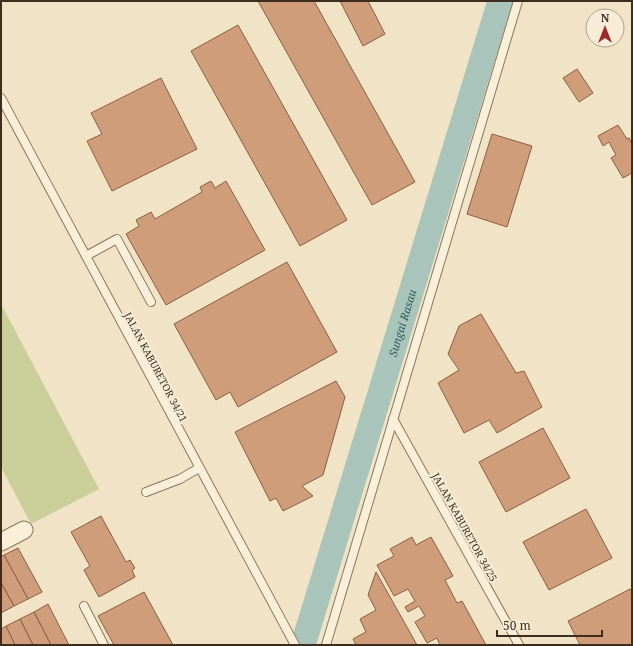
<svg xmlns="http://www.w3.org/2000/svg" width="633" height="646" font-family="'Noto Serif',serif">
	<rect width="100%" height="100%" fill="#f0e3c6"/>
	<polygon fill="#cacf99" points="1,304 99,489 31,524 1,467"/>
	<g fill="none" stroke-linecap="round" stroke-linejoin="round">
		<path stroke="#a8c4bb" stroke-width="25" id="s1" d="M303 645 500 1"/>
	</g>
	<g fill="#d09d7b" stroke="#8d5d3f">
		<polygon points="258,1 314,1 415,182 372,205"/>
		<polygon points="340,1 368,1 385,34 363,46"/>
		<polygon points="238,25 347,220 300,246 191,51"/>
		<polygon points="577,69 593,93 579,102 563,78"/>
		<polygon points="161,78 197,149 112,191 87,141 102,134 91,113"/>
		<polygon points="618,125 627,139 629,138 632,144 632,173 623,178 611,158 616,155 609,142 603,146 598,136"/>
		<polygon points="492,134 532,146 507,227 467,214"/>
		<polygon points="211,181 215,188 226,181 265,250 166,305 126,234 139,226 136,220 151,212 155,219 202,192 200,187"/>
		<polygon points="287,262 337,352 238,407 230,392 216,400 174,324"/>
		<polygon points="481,314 516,373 524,371 542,407 497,433 489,420 464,433 438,383 459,370 448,354 459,326"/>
		<polygon points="336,381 345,397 323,475 302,486 313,496 283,511 276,498 270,501 235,432"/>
		<polygon points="543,428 570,478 506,512 479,462"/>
		<polygon points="586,509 612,558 549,590 523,542"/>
		<polygon points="101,516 126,562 130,560 135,568 132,570 135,577 99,597 84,570 90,566 71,532"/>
		<polygon points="412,537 416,545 431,537 453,576 445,580 457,603 462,601 486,645 440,645 437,638 427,643 415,622 425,616 419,606 408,612 405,607 415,601 408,589 394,596 377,565 394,556 390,549"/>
		<polygon points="18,548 42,592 28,599 4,555"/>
		<polygon points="4,555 28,599 14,606 1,583 1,557"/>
		<polygon points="376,572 417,645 356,645 353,639 366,632 360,619 376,610 368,595"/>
		<polygon points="1,583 14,606 1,613"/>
		<polygon points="630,589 632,592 632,645 580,645 568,621"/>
		<polygon points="144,592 173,645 114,645 98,616"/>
		<polygon points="48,604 69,645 51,645 34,612"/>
		<polygon points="34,612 51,645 33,645 20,619"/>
		<polygon points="20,619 33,645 15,645 6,626"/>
		<polygon points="6,626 15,645 1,645 1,629"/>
	</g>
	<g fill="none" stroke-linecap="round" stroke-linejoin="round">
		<g stroke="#8d755b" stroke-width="10">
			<g id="service">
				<polyline points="1,98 295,645"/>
				<polyline points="86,256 117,239 151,302"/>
				<polyline points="393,419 519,645"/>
				<polyline points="146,492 180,479 199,468"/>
				<polyline points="84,606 104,645"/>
				<polyline points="326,645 518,1"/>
			</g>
		</g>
		<g stroke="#8d755b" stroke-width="19">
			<polyline id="minor" points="1,542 24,530"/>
		</g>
		<use href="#service" stroke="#faf0da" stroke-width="8"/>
		<use href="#minor" stroke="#faf0da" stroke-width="17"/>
	</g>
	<g text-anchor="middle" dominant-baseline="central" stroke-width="4" stroke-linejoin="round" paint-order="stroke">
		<g font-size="10" fill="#3d2d1f" stroke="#f7edd6">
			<text transform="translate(156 367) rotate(62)">JALAN KABURETOR 34/21</text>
			<text transform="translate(465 527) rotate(61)">JALAN KABURETOR 34/25</text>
		</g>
		<g font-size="11" font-style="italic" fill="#2e5d59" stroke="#f7edd6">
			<text stroke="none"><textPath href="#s1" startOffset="337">Sungai Rasau</textPath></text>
		</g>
	</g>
	<rect width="633" height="646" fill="none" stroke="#3d2d1f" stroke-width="4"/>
	<g transform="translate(605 28)"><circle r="19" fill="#f7edd6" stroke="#ada08d"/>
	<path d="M0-3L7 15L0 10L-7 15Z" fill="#9f282a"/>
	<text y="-6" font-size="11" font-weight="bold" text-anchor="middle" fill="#3d2d1f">N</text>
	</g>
	<path d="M497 630v6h105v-6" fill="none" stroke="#3d2d1f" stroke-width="2"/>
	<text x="503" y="630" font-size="12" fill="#3d2d1f" stroke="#f7edd6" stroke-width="3" paint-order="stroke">50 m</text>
</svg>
